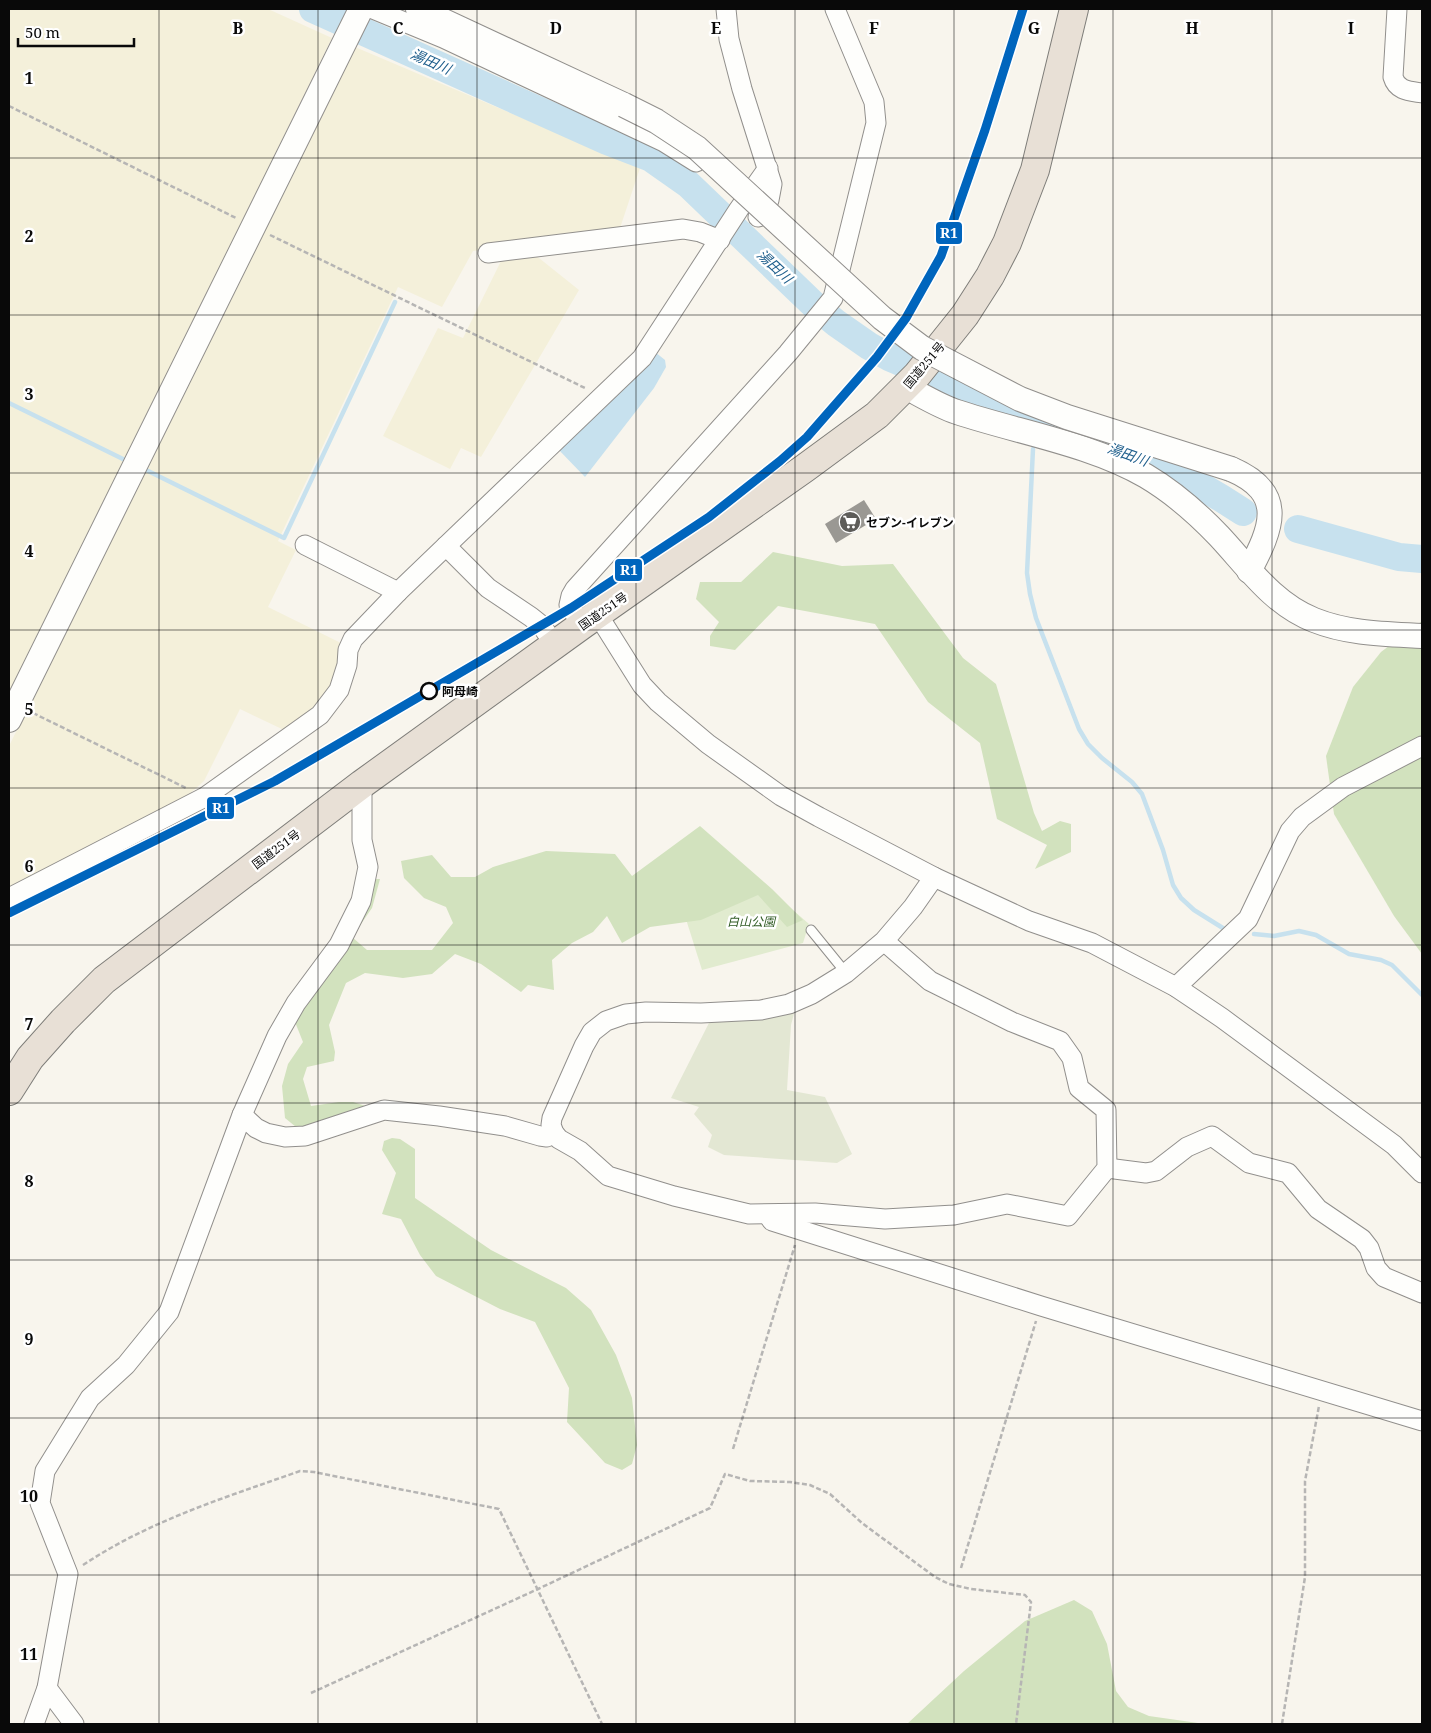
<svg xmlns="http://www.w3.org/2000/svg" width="1431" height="1733" font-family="'Noto Serif','Noto Sans JP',serif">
	<rect width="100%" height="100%" fill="#f8f5ed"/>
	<g fill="#f4f0da">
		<polygon points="9,9 268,9 332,38 9,697"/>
		<polygon points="355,47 640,168 619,231 473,251 442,307 398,287 278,541 296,550 268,607 345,645 329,690 315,706 284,730 240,709 204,781 186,797 9,887 9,746"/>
		<polygon points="534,254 579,290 481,457 461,448 450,469 383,436 438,328 463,338 502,259"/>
	</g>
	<polygon fill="#e1ebcf" points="755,877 809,924 803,943 702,970 685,916"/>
	<g fill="#d2e2be">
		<polygon points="773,552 842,566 893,564 963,658 996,684 1034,813 1042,831 1060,821 1071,824 1071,852 1035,869 1047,845 997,819 980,743 928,702 875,624 778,606 735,650 710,646 710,636 719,622 696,599 700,582 741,582"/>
		<polygon points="1422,621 1422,954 1394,916 1334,814 1326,756 1353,687 1381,652"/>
		<polygon points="700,826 772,889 803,920 787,927 758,895 701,920 650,927 622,943 607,916 593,932 572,943 552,960 554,990 528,985 521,992 481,964 455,954 432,974 403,978 365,973 346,983 329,1025 335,1052 334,1061 307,1067 303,1079 311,1106 339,1102 353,1102 372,1108 312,1127 296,1127 285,1118 282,1086 288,1064 303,1042 293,1017 372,879 380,879 372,908 352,937 367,950 432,950 453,923 446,907 424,898 404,878 401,861 432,855 451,877 475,877 493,867 546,851 615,854 632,876"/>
		<polygon points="392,1138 400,1139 415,1149 415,1198 491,1250 566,1288 591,1310 616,1355 632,1398 637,1445 632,1464 622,1470 605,1463 567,1422 569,1388 535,1322 500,1309 436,1276 420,1255 401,1219 382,1214 396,1173 382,1150 384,1141"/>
		<polygon points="1074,1600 1092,1611 1107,1644 1116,1691 1128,1707 1149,1716 1205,1724 907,1724 964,1671 1025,1621"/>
	</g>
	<polygon fill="#e3e7d3" points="796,1006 791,1025 787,1090 825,1097 852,1154 837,1163 724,1155 708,1147 712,1135 694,1114 699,1107 671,1098 712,1017"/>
	<polygon fill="#c7e1ee" points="655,352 665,360 666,367 654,388 585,477 557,448"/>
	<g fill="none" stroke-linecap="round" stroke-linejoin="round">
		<g stroke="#c7e1ee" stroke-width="4.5">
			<polyline points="9,403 127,461"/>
			<polyline points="1033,449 1027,573 1030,594 1036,618 1079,729 1088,744 1102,758 1132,782 1142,794 1163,850 1173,885 1181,898 1194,910 1226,930"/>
			<polyline points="144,469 284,538 395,302"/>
			<polyline points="1254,934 1274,936 1299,931 1316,935 1349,954 1381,960 1392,965 1422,995"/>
		</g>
		<g stroke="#c7e1ee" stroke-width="28">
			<polyline points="313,9 607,141 651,158 688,184 813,304 836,323 869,346 889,357 955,385 984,401 1175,471 1221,498 1243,512"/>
			<polyline points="1298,529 1399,557 1422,559"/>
		</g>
	</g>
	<polygon fill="#9a9893" points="864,500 876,519 836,543 825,524"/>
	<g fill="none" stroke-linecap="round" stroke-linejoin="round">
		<g stroke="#918f8c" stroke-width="11">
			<polyline id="service" points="811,930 846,973"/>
		</g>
		<g stroke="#918f8c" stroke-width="21">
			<g id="minor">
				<polyline points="373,9 443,38 664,142 696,162"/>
				<polyline points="726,9 729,39 742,89 772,184 769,200 758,217"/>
				<path d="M1397 9 1393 77C1397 91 1410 91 1422 93"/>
				<polyline points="488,253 683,229 700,232 720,240"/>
				<polyline points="305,545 398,592"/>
				<polyline points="446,546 488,588 531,617 541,625 555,645"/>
				<polyline points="598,615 642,685 658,702 708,744 781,796 819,817 934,877 1029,921 1092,943 1176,987 1222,1018 1394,1145 1422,1173"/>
				<polyline points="582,625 569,605 571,596 575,589 788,353 833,298 876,123 874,102 835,9"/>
				<polyline points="9,898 205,797 320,715 339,690 347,665 348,650 353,639 398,592 642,358 739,209 768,168"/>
				<polyline points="884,941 930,981 1012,1022 1060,1041 1072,1058 1079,1088 1106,1110 1107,1168 1068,1216 1007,1204 954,1215 885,1219 815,1213 749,1214 674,1196 608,1176 580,1151 559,1139 554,1133 551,1125 552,1118 584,1046 592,1032 606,1021 626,1014 646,1012 701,1013 761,1010 789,1004 812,994 846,973 884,941 913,907 934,877"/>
				<polyline points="1176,987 1248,919 1290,831 1302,817 1343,787 1422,746"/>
				<polyline points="242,1115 256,1128 266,1133 285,1137 305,1136 384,1110 439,1116 505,1126 540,1136 547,1137 554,1133"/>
				<polyline points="1107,1168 1146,1173 1156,1171 1187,1147 1212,1136 1249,1163 1288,1173 1318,1209 1362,1239 1369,1248 1376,1268 1384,1277 1422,1293"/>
				<polyline points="768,1215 772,1221 1041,1306 1422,1421"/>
				<polyline points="47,1688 74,1724"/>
				<polyline points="34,1724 47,1688 68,1574 40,1503 45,1471 90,1398 126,1365 169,1312 242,1115 277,1036 296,1003 339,945 361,901 368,867 362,840 362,784"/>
			</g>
		</g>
		<g stroke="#918f8c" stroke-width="26">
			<g id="tertiary">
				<polyline points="418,9 624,105"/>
				<path d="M906 387C923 396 939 406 957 412 1017 432 1091 444 1146 476 1173 492 1198 514 1219 536 1248 567 1273 604 1314 620 1349 634 1386 634 1422 636"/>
				<path d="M1231 469C1287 493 1272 528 1249 571"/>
				<polyline points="9,720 361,9"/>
			</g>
		</g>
		<g stroke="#7e7d79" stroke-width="30">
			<polyline id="trunk" points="9,1091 30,1058 63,1021 104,980 362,784 582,625 805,468 877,415 917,375 965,315 990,276 1007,243 1035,170 1074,9"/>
		</g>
		<g stroke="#b6b5b4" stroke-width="2.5" stroke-dasharray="5 2.5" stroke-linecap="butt">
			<polyline points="9,106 236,218"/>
			<polyline points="270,235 587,389"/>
			<polyline points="33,713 186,788"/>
			<polyline points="733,1449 795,1245"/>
			<path d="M83 1565C151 1520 224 1498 300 1471L314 1472 499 1509 602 1724"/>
			<polyline points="961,1568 1036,1321"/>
			<polyline points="311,1693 538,1589 710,1508 725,1474 750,1481 790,1482 810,1485 830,1494 862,1523 935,1577 949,1584 971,1589 1025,1595 1031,1602 1016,1724"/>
			<polyline points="1282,1724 1305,1577 1305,1481 1319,1406"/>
		</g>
		<use href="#service" stroke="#fefefc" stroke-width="9"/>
		<use href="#minor" stroke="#fefefc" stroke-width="19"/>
		<use href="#tertiary" stroke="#fefefc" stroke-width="24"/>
		<use href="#trunk" stroke="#e8e0d6" stroke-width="28"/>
		<g stroke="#918f8c" stroke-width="26" stroke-linecap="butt">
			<polyline id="tertiary-bridge" points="624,105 656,121 697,148 882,318 922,348 1020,399 1067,417 1231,469"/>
		</g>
		<use href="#tertiary-bridge" stroke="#fefefc" stroke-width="24"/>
		<g stroke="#fff" stroke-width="12">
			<polyline id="rail-1" points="9,913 275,781 571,608 709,517 780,461 807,437 877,357 906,318 941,256 985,130 1023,9"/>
		</g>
		<use href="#rail-1" stroke="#0065bd" stroke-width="9"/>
	</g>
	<path fill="none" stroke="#090909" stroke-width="1" stroke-opacity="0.55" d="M159 9V1724M318 9V1724M477 9V1724M636 9V1724M795 9V1724M954 9V1724M1113 9V1724M1272 9V1724M9 158H1422M9 315H1422M9 473H1422M9 630H1422M9 788H1422M9 945H1422M9 1103H1422M9 1260H1422M9 1418H1422M9 1575H1422"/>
	<defs>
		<g id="supermarket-disc" transform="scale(1.125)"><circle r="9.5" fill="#5d5c59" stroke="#fff"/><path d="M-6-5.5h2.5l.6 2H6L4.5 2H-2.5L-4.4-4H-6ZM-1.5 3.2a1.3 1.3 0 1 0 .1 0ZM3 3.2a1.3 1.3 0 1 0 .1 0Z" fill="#fff"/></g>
	</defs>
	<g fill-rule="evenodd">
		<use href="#supermarket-disc" x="850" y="522"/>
	</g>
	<circle fill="#fff" stroke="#090909" stroke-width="2.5" cx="429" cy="691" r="8"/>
	<g text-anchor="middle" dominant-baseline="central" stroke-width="5" stroke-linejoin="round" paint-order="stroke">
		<g font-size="12" fill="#090909" stroke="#fff">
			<text transform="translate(924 365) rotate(-50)">国道251号</text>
			<text transform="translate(603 611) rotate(-35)">国道251号</text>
			<text transform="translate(276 849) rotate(-37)">国道251号</text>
		</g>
		<g font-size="12" font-weight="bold" fill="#090909" stroke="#fff" text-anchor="start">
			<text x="866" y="522">セブン-イレブン</text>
		</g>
		<g font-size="12" font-weight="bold" fill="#090909" stroke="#fff" text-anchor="start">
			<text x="442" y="691">阿母崎</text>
		</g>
		<g font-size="12" font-style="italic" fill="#2e5922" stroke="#fff">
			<text x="751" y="921">白山公園</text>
		</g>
		<g font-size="14" font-style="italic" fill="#21608d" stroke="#fff">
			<text transform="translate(431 61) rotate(24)">湯田川</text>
			<text transform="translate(775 266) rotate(43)">湯田川</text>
			<text transform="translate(1128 454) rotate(20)">湯田川</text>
		</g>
	</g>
	<g font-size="16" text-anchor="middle" font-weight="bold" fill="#090909" stroke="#fff" stroke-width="5" stroke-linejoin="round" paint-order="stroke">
		<text x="238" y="34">B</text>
		<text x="398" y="34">C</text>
		<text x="556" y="34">D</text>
		<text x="716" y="34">E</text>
		<text x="874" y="34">F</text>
		<text x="1034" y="34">G</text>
		<text x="1192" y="34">H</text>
		<text x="1351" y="34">I</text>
		<text x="29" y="84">1</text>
		<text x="29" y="242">2</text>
		<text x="29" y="400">3</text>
		<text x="29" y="557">4</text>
		<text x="29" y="715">5</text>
		<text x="29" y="872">6</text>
		<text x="29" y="1030">7</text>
		<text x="29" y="1187">8</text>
		<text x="29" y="1345">9</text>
		<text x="29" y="1502">10</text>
		<text x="29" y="1660">11</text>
	</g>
	<g stroke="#fff" stroke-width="2">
		<rect x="935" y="221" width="28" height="24" rx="5" fill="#0065bd"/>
		<rect x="614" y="558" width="29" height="24" rx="5" fill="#0065bd"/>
		<rect x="206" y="796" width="29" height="24" rx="5" fill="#0065bd"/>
	</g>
	<g font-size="14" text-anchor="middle" font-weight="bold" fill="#fff">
		<text x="949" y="238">R1</text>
		<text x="629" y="575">R1</text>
		<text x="221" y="813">R1</text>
	</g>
	<rect width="1431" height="1733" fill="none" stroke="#090909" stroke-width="20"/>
	<path d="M18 38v8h116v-8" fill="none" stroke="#090909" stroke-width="2.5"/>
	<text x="25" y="38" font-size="15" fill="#090909" stroke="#ffffff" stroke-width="4" paint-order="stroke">50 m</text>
</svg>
